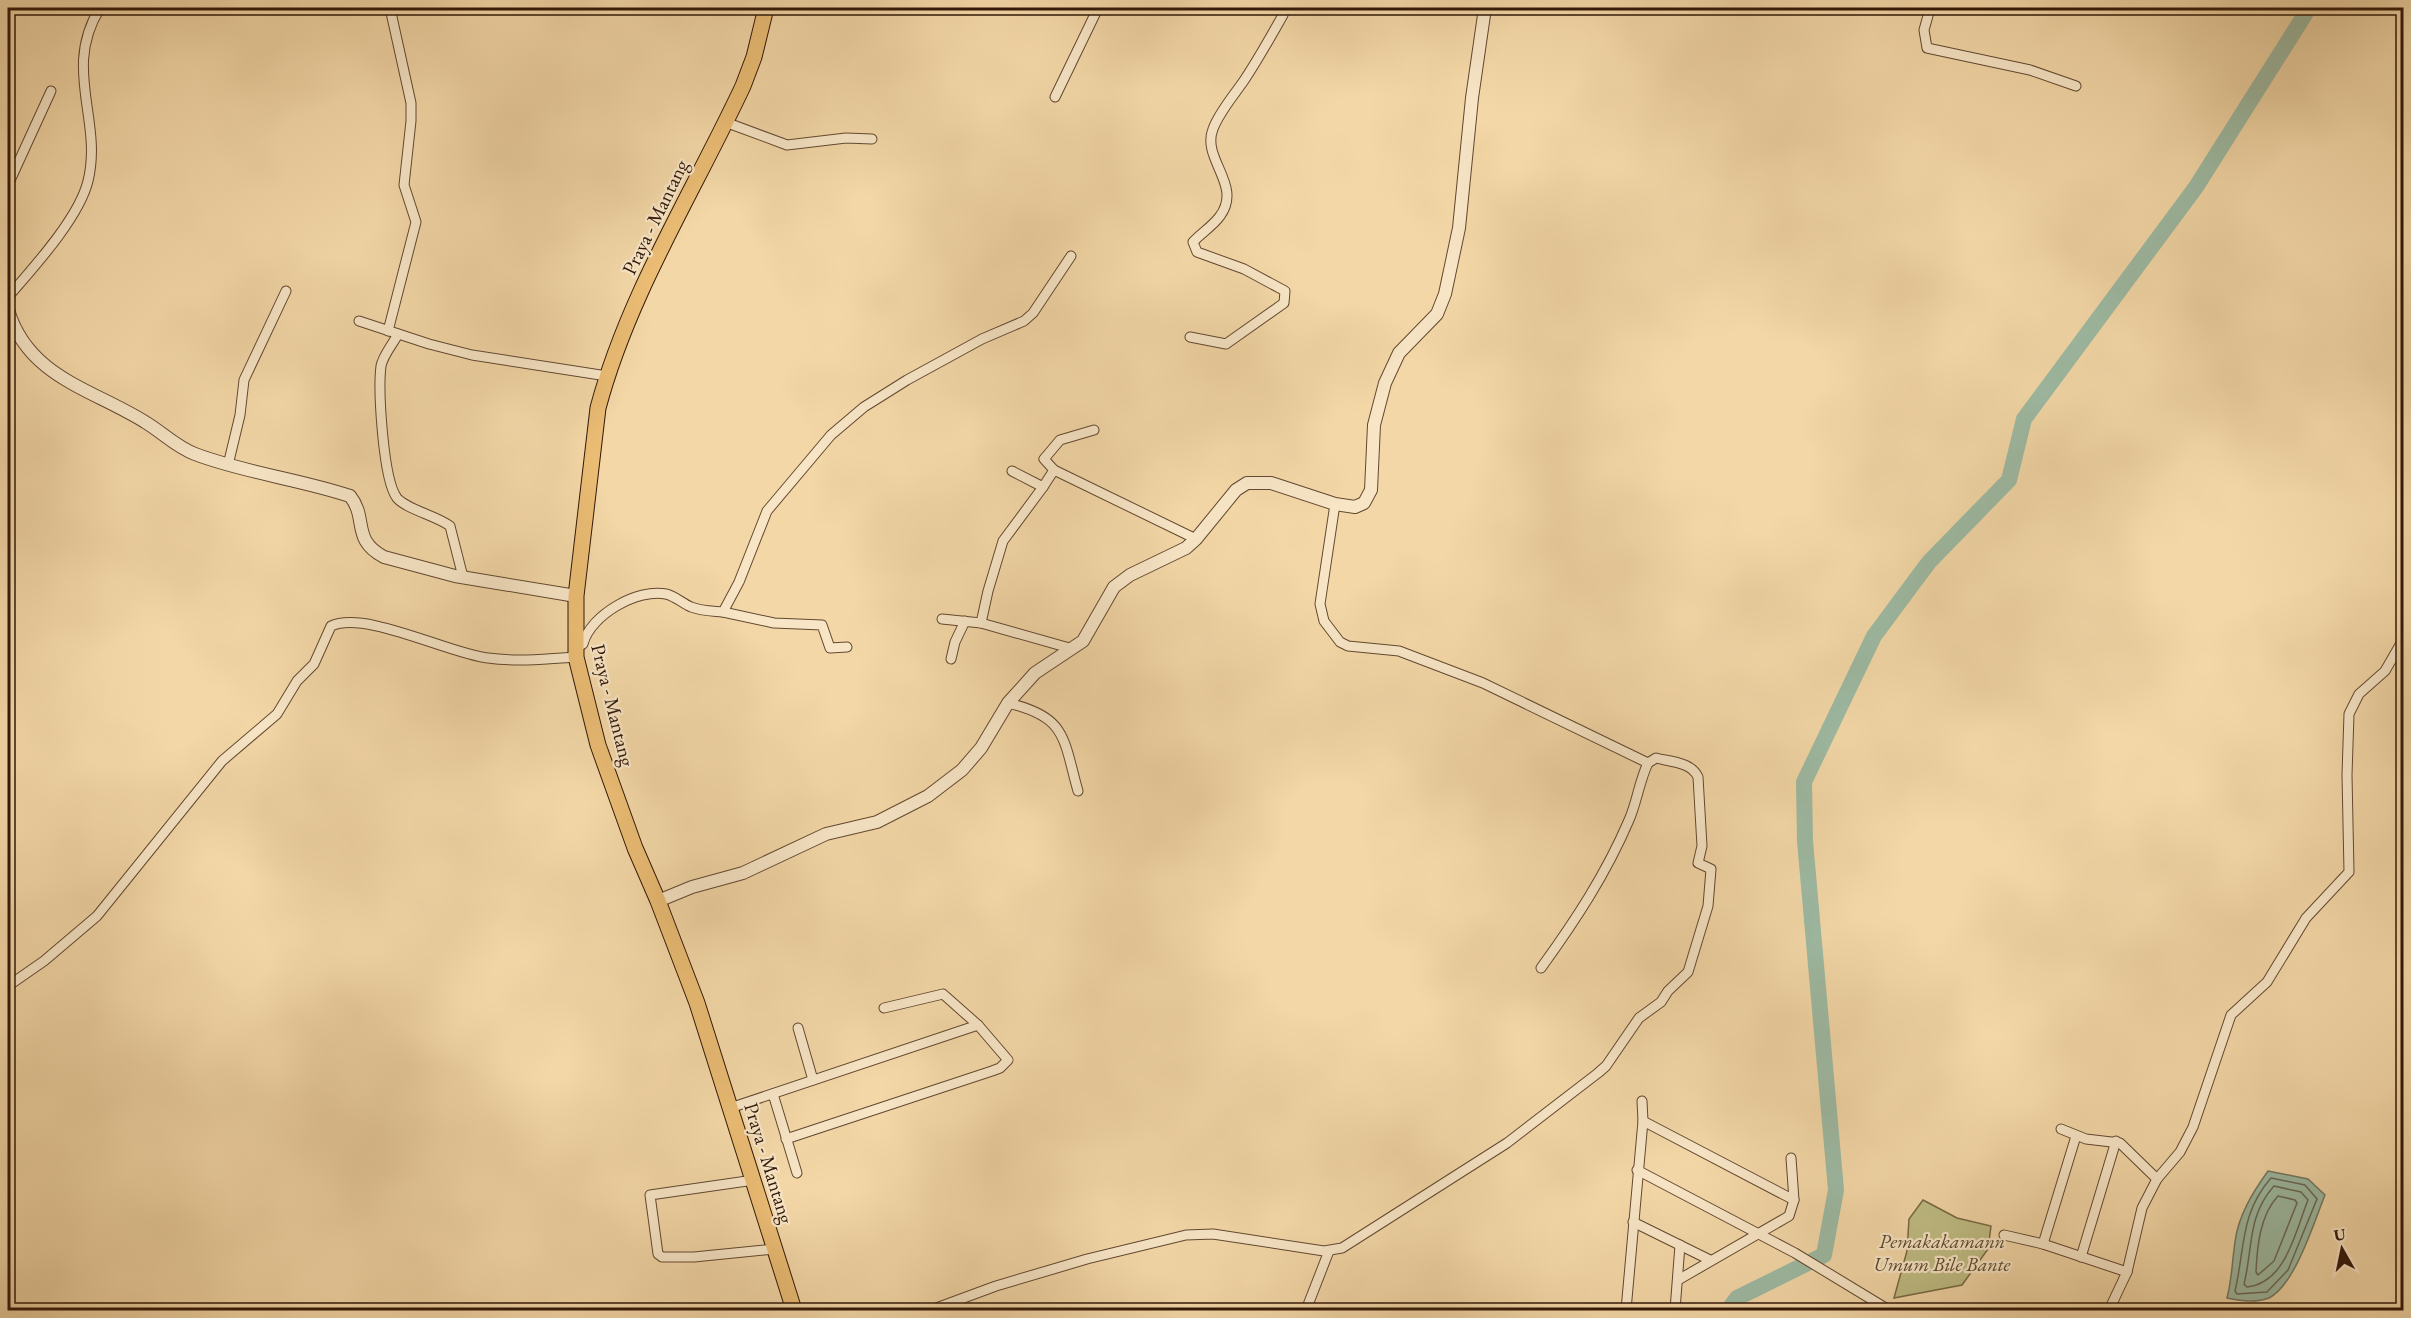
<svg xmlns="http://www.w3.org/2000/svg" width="2411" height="1318" font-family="'EB Garamond',serif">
	<rect width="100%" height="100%" fill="#f3d7a7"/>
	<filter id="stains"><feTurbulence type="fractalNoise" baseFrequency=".00333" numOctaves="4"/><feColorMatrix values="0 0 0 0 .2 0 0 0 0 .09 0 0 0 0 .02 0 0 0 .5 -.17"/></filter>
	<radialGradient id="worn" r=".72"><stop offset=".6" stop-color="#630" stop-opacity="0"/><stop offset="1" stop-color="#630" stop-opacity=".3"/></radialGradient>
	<polygon fill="#bfbd84" stroke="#786a46" stroke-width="1.5" points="1923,1200 1957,1218 1991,1226 1988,1249 1962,1285 1894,1298 1907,1251 1909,1219"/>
	<path fill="#9dbaa3" stroke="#727965" stroke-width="1.5" d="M2268 1171 2308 1179 2325 1195C2314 1222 2295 1285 2269 1298 2256 1303 2240 1301 2227 1298 2232 1279 2232 1262 2235 1242 2238 1216 2253 1192 2268 1171Z"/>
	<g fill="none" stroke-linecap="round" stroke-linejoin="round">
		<g stroke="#686956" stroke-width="1.5">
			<path d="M2271 1178 2305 1185 2317 1199 2288 1270 2267 1292 2237 1294 2235 1291C2245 1249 2240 1213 2271 1178Z"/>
			<path d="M2274 1186 2301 1192 2308 1200C2295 1232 2286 1283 2247 1287L2244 1284C2253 1249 2247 1216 2274 1186Z"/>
			<path d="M2278 1196 2295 1200 2297 1203 2274 1261 2258 1275 2256 1272C2257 1247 2260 1215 2278 1196Z"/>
		</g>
		<polyline stroke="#9dbaa3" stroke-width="16" points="1728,1310 1737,1298 1824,1255 1836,1190 1805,841 1804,782 1874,636 1929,562 2009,480 2024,419 2196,187 2309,8"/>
		<g stroke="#624830" stroke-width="11">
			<g id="minor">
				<polyline points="1926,8 1929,12 1924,30 1927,48 2030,70 2076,86"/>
				<polyline points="1055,97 1098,8"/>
				<polyline points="725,122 787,145 846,138 872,139"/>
				<polyline points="8,185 51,91"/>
				<path d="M8 297C33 268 79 218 88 181 103 120 62 69 100 8"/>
				<polyline points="359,321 429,344 472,355 607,376"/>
				<polyline points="388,331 416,222 404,185 411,121 411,103 390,8"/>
				<path d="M398 334C393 344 383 355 381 366 378 390 383 480 397 498 406 509 437 516 450 526L463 577"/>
				<path d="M1190 337 1226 344 1284 303 1285 291 1244 269 1197 252 1193 242C1201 233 1213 226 1220 216 1243 185 1201 159 1213 129 1219 112 1235 94 1245 79 1259 58 1271 36 1283 15L1285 8"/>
				<polyline points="228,465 240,415 244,380 286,291"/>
				<polyline points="1054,470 1044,459 1060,440 1094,430"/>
				<polyline points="1012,471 1043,487 1054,470 1196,539"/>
				<polyline points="723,612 774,623 822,625 830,648 847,647"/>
				<polyline points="942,619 981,623 1073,649"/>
				<polyline points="981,623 988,591 1003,541 1043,487"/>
				<path d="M575 648 583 644C590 615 638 588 666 594 675 596 682 603 691 607 701 611 713 611 723 612L739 582 767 511 831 435 864 407 907 380 982 339 1024 321 1033 313 1071 256"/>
				<polyline points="951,659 955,642 965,621"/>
				<path d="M1008 703C1067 717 1063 738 1078 791"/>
				<path d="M1541 968C1575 921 1606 874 1629 820 1637 802 1639 782 1648 763"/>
				<path d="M8 986 44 961 97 916 222 761 277 714 297 681 314 664 331 626C365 610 450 654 488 658 517 662 547 659 576 657"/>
				<polyline points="798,1028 813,1080"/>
				<polyline points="773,1094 797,1173"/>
				<polyline points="730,1108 978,1025"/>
				<polyline points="1643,1121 1794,1200"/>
				<polyline points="2061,1129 2086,1139 2120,1143 2157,1179"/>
				<polyline points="786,1139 992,1071 1000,1068 1008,1060 978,1025 943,994 884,1008"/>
				<polyline points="1637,1170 1795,1253 1889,1310"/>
				<polyline points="754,1180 650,1195 658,1254 662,1257 694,1257 774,1249"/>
				<polyline points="1633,1222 1710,1260"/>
				<polyline points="2004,1235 2043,1244 2127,1272"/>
				<polyline points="2043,1244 2076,1136"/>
				<polyline points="2081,1257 2116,1141"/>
				<polyline points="1678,1280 1789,1216 1794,1200 1791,1158"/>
				<path d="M931 1310 996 1286 1087 1259 1186 1235 1213 1234 1324 1251 1342 1248 1507 1143 1598 1073 1606 1066 1639 1018 1661 1002 1668 991 1688 972 1708 906 1711 869 1698 863 1702 846 1698 777C1691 762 1671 762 1656 758L1648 763 1483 683 1399 651 1348 646 1340 642 1324 621 1320 604 1335 504"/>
				<polyline points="1306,1310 1329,1251"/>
				<polyline points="1626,1310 1643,1121 1642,1101"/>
				<polyline points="1675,1310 1680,1245"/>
				<polyline points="2109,1310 2127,1272 2142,1208 2157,1179 2180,1152 2193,1127 2231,1015 2267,982 2306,918 2349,872 2347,775 2349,714 2359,694 2385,671 2404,638"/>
			</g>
		</g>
		<g stroke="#624830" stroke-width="14">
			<g id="tertiary">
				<path d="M8 310C28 377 92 389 145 422 162 432 176 447 195 454 245 473 299 479 350 496 368 518 351 540 384 557L455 576 576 596"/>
				<polyline points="658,901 692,887 743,873 826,834 877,822 928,796 962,770 981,748 1008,703 1035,673 1083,641 1114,587 1130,575 1186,548 1196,539 1236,490 1247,483 1271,483 1335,504 1355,507 1364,503 1371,490 1374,425 1385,383 1399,353 1437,314 1445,294 1459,228 1472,98 1485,8"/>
			</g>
		</g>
		<g stroke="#321808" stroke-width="17">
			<path id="primary" d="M766 8 754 57 743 86C694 191 628 295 598 408L576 596V657L598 745 635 848 658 901 697 1003 794 1310"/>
		</g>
		<use href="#minor" stroke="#f7e5c6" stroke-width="9"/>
		<use href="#tertiary" stroke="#f7e5c6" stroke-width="12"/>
		<use href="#primary" stroke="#eabc74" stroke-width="15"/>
	</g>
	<g text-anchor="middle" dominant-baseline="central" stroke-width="4.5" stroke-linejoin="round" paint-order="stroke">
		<g font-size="20" fill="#321808" stroke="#f7e5c6">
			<text transform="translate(655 217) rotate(-64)">Praya - Mantang</text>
			<text transform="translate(613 705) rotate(76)">Praya - Mantang</text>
			<text transform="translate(769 1163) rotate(73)">Praya - Mantang</text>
		</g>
		<g font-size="20" font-style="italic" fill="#5c4a2d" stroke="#f7e5c6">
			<text x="1942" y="1241">Pemakakamann<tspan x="1942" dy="23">Umum Bile Bante</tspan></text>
		</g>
	</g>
	<rect width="2411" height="1318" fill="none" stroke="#f3d7a7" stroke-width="30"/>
	<rect x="9" y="9" width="2393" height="1300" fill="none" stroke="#321808" stroke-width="3"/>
	<rect x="15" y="15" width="2381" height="1288" fill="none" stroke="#321808" stroke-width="1.5"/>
	<g transform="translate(2342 1249) rotate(351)" stroke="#f7e5c6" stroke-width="4.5" paint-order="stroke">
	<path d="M0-4.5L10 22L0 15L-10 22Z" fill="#321808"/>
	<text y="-9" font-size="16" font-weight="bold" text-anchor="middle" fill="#321808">U</text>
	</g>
	<rect width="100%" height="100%" filter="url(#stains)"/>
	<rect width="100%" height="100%" fill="url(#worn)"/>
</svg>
